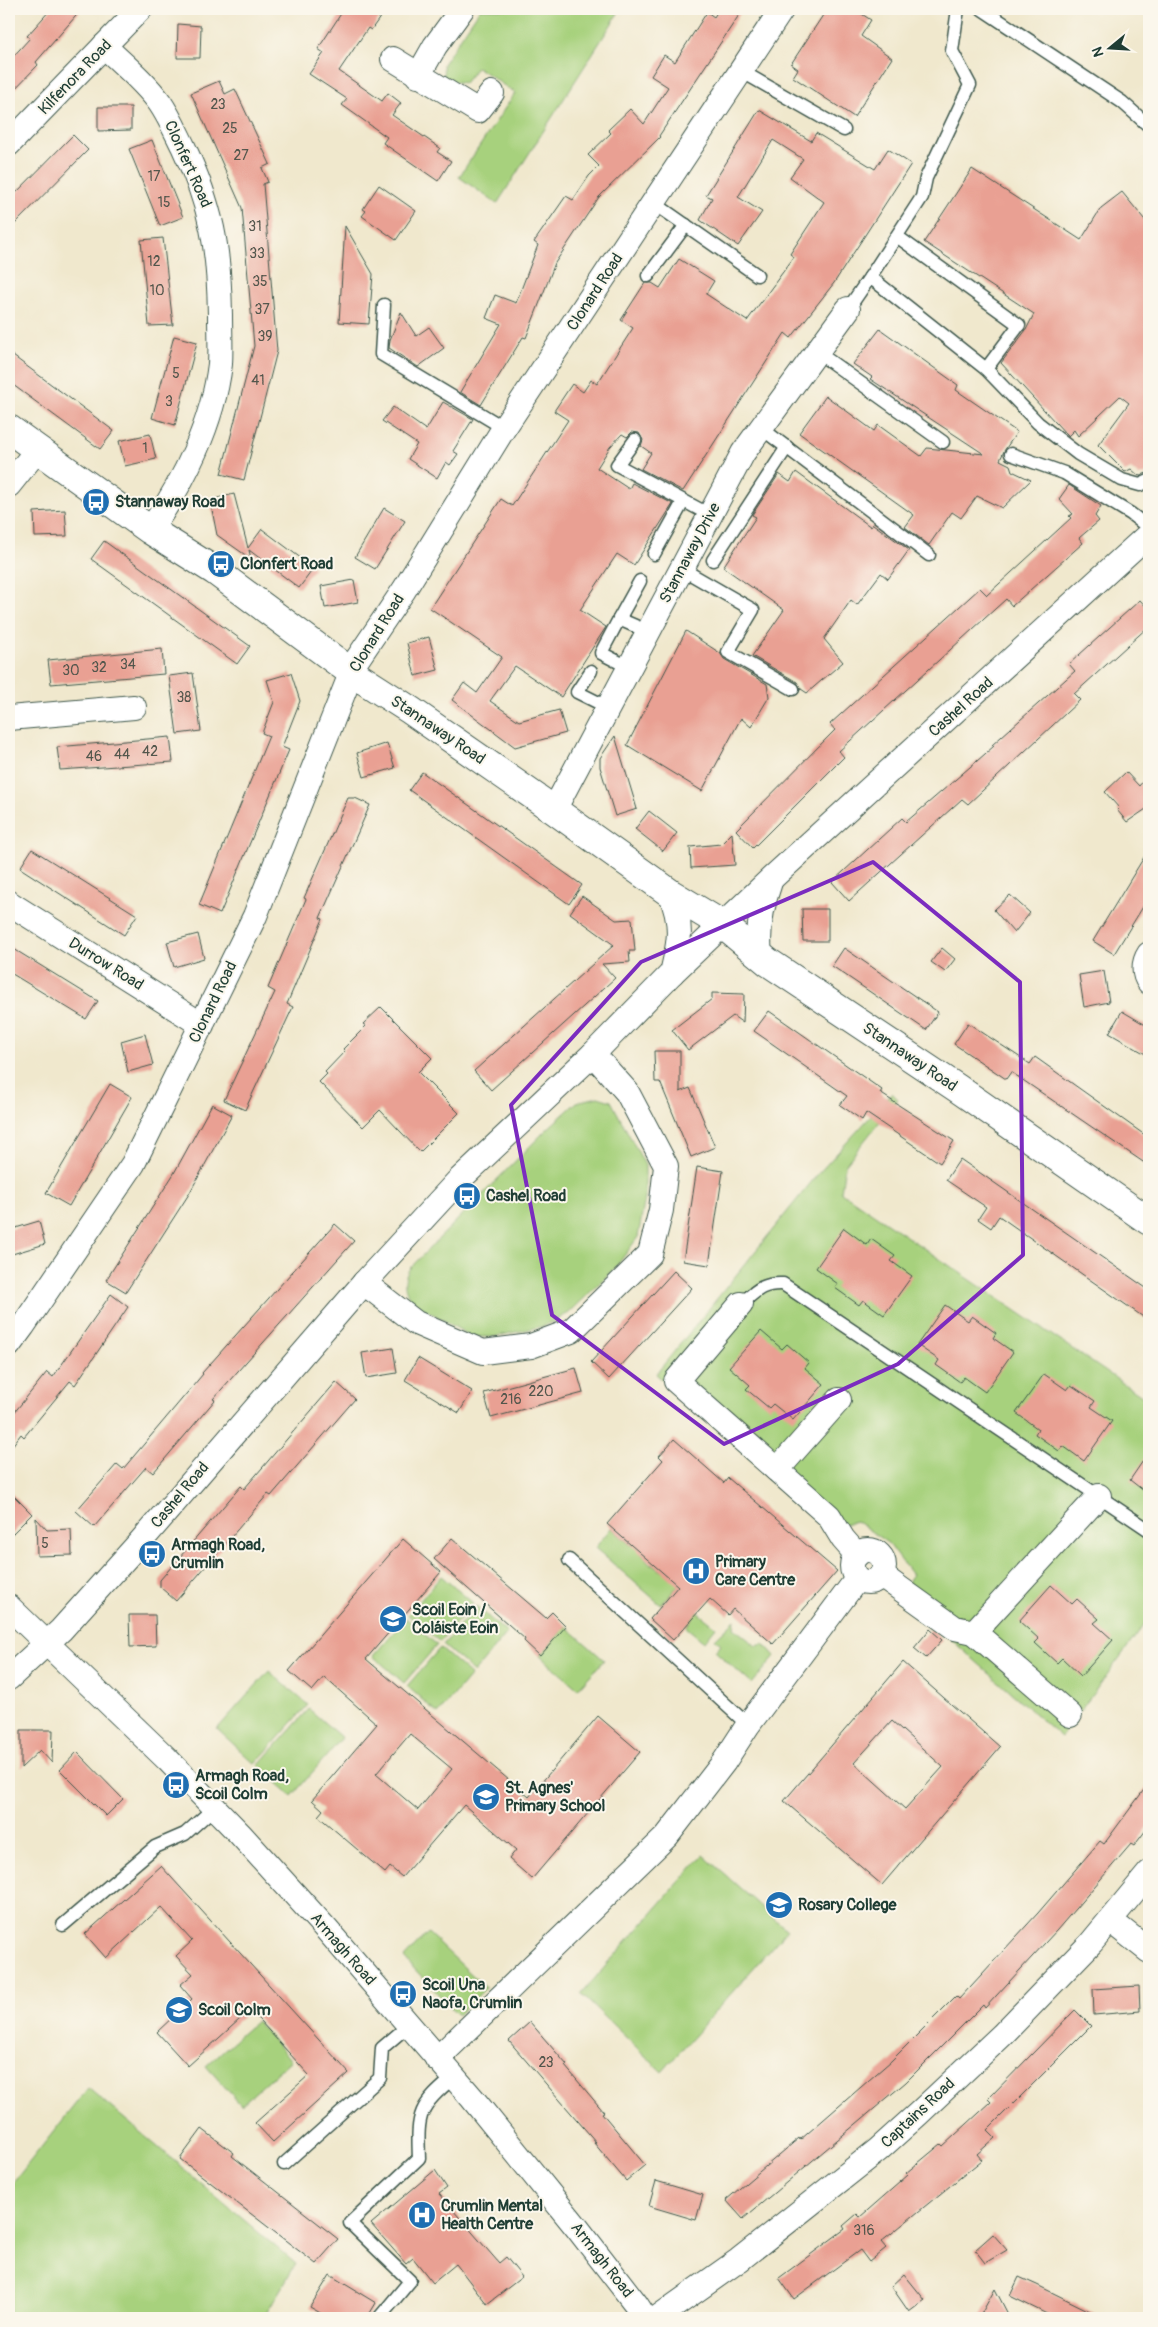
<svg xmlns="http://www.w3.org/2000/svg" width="1158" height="2327" font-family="Pangolin,sans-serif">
	<rect width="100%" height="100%" fill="#fbf7ec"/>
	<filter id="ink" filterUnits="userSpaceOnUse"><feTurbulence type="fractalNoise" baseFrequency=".02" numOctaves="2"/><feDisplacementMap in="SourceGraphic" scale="10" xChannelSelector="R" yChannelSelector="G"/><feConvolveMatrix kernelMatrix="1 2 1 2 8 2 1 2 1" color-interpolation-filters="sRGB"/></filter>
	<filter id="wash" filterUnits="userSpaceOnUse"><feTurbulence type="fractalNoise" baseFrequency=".0096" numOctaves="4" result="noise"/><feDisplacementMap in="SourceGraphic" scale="20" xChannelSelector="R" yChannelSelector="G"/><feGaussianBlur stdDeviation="1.12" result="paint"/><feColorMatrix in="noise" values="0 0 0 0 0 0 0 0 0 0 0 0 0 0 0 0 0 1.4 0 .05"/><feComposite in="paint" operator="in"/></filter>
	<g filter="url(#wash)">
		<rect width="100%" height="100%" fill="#f0e8cd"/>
		<g fill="#a7d17d" stroke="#638758">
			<polygon points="480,9 621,9 497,204 459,177 515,93 477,67 464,83 444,80 443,64"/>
			<polygon points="892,1093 898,1099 845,1165 841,1192 1149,1401 1149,1618 1061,1737 901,1595 912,1575 889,1544 856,1521 829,1528 656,1374 817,1175"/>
			<path d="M598 1097 611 1101 645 1165V1198L638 1237 616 1267 569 1313 544 1326 493 1337H472L411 1301C404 1288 402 1281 410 1268L545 1131 577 1102Z"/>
			<path d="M611 1528 632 1546 637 1541C640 1562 664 1575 683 1580L661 1605 595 1548Z"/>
			<polygon points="441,1576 473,1603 440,1642 408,1615"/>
			<polygon points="476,1606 507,1633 474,1672 443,1645"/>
			<polygon points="697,1612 716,1627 704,1642 686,1627"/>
			<polygon points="406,1618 437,1645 404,1683 373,1656"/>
			<polygon points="735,1620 734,1628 756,1646 764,1644 775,1656 752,1684 715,1651 721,1644 715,1639"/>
			<polygon points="566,1626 604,1660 578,1689 540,1656"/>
			<polygon points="440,1648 471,1675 438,1714 407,1686"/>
			<polygon points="269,1671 308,1705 255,1764 217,1729"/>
			<polygon points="309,1709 342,1738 292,1796 258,1766"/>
			<polygon points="703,1855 787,1930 662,2072 581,1994"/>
			<polygon points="428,1933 486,1988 458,2015 404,1958"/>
			<polygon points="256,2021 291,2060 241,2105 206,2066"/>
			<polygon points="88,2088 296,2264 263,2318 9,2318 9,2188"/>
		</g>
		<g id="blocks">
			<g fill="#e9a093" fill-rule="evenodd">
				<polygon points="51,9 82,9 36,62 38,65 9,95 9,61 30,38 27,36"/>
				<polygon points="344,9 386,9 371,30 368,28 339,71 382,101 388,93 401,103 392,115 440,148 437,152 451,161 438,181 383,143 387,137 342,105 347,99 309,74 324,53 318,49"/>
				<polygon points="719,9 743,9 659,136 660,137 599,197 555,263 526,338 523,337 481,405 460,392 501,324 486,318 495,295 516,303 538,245 534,242 566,196 573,200 589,176 599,166 588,155 611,133 608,130 630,109 644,124 668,87 651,76 664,55 675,62 707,12 714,17"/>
				<polygon points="827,9 854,9 871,20 861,36 892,58 854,117 793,77 798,69 791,64"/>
				<polygon points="178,24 201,26 200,58 177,58"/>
				<polygon points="219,81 225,94 235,89 270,164 262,168 268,182 263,184 277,351 244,480 221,474 254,346 242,208 191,93"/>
				<polygon points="98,107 131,107 131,130 98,131"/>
				<polygon points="759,110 811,141 816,133 875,169 888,149 911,164 834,283 791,338 785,333 683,491 641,469 651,453 641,446 643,440 639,433 632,432 627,437 622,434 610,447 597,468 629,489 632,483 673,504 634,565 617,554 580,610 606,627 561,697 515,666 490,701 519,721 559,710 566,733 515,747 452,700 464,683 477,693 502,657 430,608 501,499 512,506 568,420 554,411 572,384 583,392 591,380 597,384 633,328 621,320 645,283 652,283 660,288 679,259 714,281 706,294 747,321 794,257 790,254 824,202 790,177 803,159 773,140 738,197 762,212 738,246 700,220 712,198 706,195"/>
				<polygon points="73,135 88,150 9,230 9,200"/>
				<polygon points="152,140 183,217 160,226 129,149"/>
				<polygon points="972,169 1081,240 1101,208 1122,192 1149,225 1149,471 1147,473 1139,476 1131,469 1125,472 1098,445 1129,403 1120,396 1078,436 1074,430 1068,436 1066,434 1001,363 1026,330 1034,314 924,242"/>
				<polygon points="379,185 416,211 396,240 362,216 366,211 363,209"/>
				<polygon points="345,226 373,274 369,324 339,322"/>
				<polygon points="163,238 173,325 149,326 141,240"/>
				<polygon points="401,312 416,336 429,327 444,348 418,367 389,348 390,340"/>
				<polygon points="880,329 958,385 956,390 1017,432 1004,451 1000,460 1010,465 1012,471 1031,480 1002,508 977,496 961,518 952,512 929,545 905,527 914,515 799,433 826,396 874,431 878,425 921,456 927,448 984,454 870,379 872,377 853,364"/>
				<polygon points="174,336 197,342 175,425 152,418"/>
				<polygon points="9,353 114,431 100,449 9,382"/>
				<polygon points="443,402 473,419 453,451 458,454 450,465 446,462 437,478 408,459 417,444 382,421 393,407 426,430"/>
				<polygon points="150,434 156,459 125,466 119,441"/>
				<polygon points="796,472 871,527 873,524 909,550 888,579 881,573 857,605 851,600 824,639 843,662 807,693 801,689 797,682 752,656 784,610 723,567 756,517 752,515 779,474 790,482"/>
				<polygon points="1069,485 1101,506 1095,516 1099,521 1079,538 1083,543 1012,606 1006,599 839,751 844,757 753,848 736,830 835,730 830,724 980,588 987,595 1071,518 1069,516 1073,514 1059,499"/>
				<polygon points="234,494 248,548 262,529 314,568 299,588 249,550 251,559 217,535 210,500"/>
				<polygon points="384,508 405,521 375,569 355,557"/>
				<polygon points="65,510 67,536 35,537 34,512"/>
				<polygon points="104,541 250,646 237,664 91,559"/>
				<polygon points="354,580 358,602 325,608 321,586"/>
				<polygon points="1140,600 1149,610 1149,626 1074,694 1080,700 968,804 962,799 849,901 832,882 902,818 906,822 977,761 994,746 992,745 1075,671 1069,664"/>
				<polygon points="686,631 720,653 724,659 767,684 769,697 751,727 741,718 702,791 627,745"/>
				<polygon points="429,637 438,670 415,676 407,643"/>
				<polygon points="162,649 164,674 51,684 48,660"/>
				<polygon points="193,673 201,731 177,734 169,676"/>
				<polygon points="291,673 300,701 282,747 289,750 220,914 199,905 269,736 262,733 274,702 267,680"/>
				<polygon points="615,736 637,809 615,816 600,767 600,758"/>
				<polygon points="170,737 173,762 60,770 57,747"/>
				<polygon points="387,743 395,768 364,777 357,753"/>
				<polygon points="422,772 582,885 569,904 409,790"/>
				<polygon points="1126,772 1139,786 1149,774 1149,807 1127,822 1117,810 1119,808 1105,792"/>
				<polygon points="348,798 355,798 370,805 320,918 323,919 287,1004 293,1007 245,1110 224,1100 275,992 268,988 306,899 304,898"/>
				<polygon points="649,811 677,833 663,851 635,829"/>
				<polygon points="732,833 735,865 691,868 690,847 721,844"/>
				<polygon points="32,849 137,915 124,935 20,868"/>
				<polygon points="1149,849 1149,897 1114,954 1093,941"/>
				<polygon points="1010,895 1030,913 1014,933 994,910"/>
				<polygon points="582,896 616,920 632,919 635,951 629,951 630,962 602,964 615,978 491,1090 474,1071 614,945 570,913"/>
				<polygon points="802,909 828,909 828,941 803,941"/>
				<polygon points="198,934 204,958 174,967 167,942"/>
				<polygon points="9,946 98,1001 86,1019 9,972"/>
				<polygon points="844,948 938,1012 926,1030 832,966"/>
				<polygon points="942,948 955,959 945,972 931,962"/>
				<polygon points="1104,971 1109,1002 1084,1007 1079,975"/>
				<polygon points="712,993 744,994 743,1023 733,1016 688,1050 672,1030 712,999"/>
				<polygon points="381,1007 432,1058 418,1072 459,1113 420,1152 380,1110 363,1127 319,1082 327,1074 325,1072 345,1051 343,1049 366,1026 363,1024"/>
				<polygon points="769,1011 882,1090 880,1093 954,1141 940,1163 866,1113 862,1120 840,1105 847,1096 754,1031"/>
				<polygon points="1122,1011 1149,1027 1149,1056 1109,1033"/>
				<polygon points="968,1023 1030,1064 1035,1057 1149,1138 1149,1166 1011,1072 1006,1079 954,1044"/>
				<polygon points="145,1034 153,1065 128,1072 121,1041"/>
				<polygon points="654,1051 680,1051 680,1092 690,1088 715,1147 691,1157 660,1082 655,1082"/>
				<polygon points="110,1084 132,1097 69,1206 46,1193"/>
				<polygon points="212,1104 232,1115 189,1194 126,1292 106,1280 173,1175"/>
				<polygon points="960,1159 1149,1290 1149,1321 999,1216 991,1228 978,1219 986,1207 946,1180"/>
				<polygon points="697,1167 723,1171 709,1265 683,1261"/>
				<polygon points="39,1221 45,1244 9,1255 9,1230"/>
				<polygon points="335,1224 354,1241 213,1399 215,1400 153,1473 146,1467 94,1527 76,1511 117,1464 123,1469 203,1374 202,1373"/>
				<polygon points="844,1228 867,1245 871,1239 895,1256 891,1261 912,1276 884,1315 863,1300 859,1305 835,1288 838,1284 816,1268"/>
				<polygon points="674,1271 692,1288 609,1379 591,1362"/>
				<polygon points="111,1294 128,1307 75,1385 70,1381 24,1437 21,1434 9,1450 9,1419 47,1372 53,1377"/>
				<polygon points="945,1305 968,1321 972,1316 996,1333 993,1338 1013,1352 985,1392 964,1377 960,1382 936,1365 939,1360 917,1345"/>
				<polygon points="761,1331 782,1349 787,1344 809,1363 805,1368 824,1384 793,1420 773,1404 769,1408 746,1389 750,1385 729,1367"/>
				<polygon points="393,1348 397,1373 366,1378 362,1353"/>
				<polygon points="418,1358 472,1391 459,1413 405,1380"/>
				<polygon points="576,1368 583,1393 491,1418 484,1393"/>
				<polygon points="1044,1374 1067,1390 1071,1385 1095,1401 1091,1407 1112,1421 1084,1461 1063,1446 1059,1451 1035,1434 1038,1429 1016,1413"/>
				<polygon points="336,1382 355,1399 271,1496 268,1494 176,1601 160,1587 160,1580 241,1486 244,1489"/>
				<polygon points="674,1439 724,1483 728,1478 837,1571 773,1644 733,1609 728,1615 710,1599 673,1640 650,1619 678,1586 607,1524 663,1460 659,1456"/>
				<polygon points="1149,1452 1149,1495 1130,1480"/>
				<polygon points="9,1491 32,1514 9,1537"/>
				<polygon points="36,1518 47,1530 71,1529 72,1555 37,1556"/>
				<polygon points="452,1538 546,1618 552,1612 566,1626 540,1656 524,1641 525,1639 434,1559"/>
				<path d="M403 1539 441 1572 366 1659 529 1797 598 1716 640 1752 532 1879 509 1859 516 1850 464 1805 402 1877 390 1867 385 1873 318 1816 323 1810 312 1800 377 1724 324 1677 312 1691 289 1671ZM410 1734 452 1769 418 1810 376 1774Z"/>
				<polygon points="1051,1585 1072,1604 1077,1599 1099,1619 1094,1623 1113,1640 1081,1676 1062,1658 1057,1663 1035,1643 1039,1639 1019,1621"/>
				<polygon points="129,1615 155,1615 156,1646 130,1647"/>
				<polygon points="930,1629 942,1640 926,1658 914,1648"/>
				<path d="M903 1662 1000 1747 882 1885 784 1801ZM892 1721 943 1767 905 1809 854 1763Z"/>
				<polygon points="21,1730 53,1730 52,1763 40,1750 21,1768"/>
				<polygon points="77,1752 123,1799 106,1816 60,1770"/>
				<polygon points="1149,1783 1149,1826 1134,1846 1131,1844 1057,1930 996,1996 985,2008 983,2005 906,2082 743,2219 726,2200 799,2138 800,2140 891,2061 956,1996 959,1999 1038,1913 1100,1841 1104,1844"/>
				<polygon points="161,1866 349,2073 273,2142 255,2123 309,2075 250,2010 188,2066 157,2032 192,1999 180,1985 193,1974 176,1956 192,1941 161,1907 106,1958 85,1934"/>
				<polygon points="1139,1986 1140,2011 1094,2015 1093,1989"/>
				<polygon points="1075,2010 1091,2026 987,2130 995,2138 977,2154 982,2160 881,2242 886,2248 869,2262 860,2250 794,2299 779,2278 845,2229 843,2226 857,2214 860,2217 908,2175 906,2173 941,2144 943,2146 991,2102 988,2099"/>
				<polygon points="530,2022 567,2065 565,2066 604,2112 602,2113 645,2165 626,2181 594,2143 596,2142 509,2041"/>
				<polygon points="202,2129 234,2153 232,2156 338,2239 316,2264 180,2159"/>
				<polygon points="435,2170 447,2188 439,2194 499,2263 506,2257 522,2277 487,2304 456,2264 433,2283 413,2258 406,2264 371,2224"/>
				<polygon points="656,2181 703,2195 696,2220 649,2206"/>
				<polygon points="993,2234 1007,2250 985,2263 975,2250"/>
				<polygon points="904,2274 925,2300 909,2312 891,2286"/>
				<polygon points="330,2275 376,2303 367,2318 329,2318 310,2307"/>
				<polygon points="1019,2277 1037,2285 1104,2318 1055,2318 1010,2296"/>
				<polygon points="995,2289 1010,2318 979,2318"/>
			</g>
		</g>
	</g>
	<g filter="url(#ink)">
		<use href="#blocks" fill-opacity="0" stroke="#3e574b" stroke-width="1"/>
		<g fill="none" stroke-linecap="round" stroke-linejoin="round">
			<g stroke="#3e574b" stroke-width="15">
				<g id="lane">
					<polyline points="982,9 1122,102 1149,126"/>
					<polyline points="741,71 844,130"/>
					<polyline points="654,203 757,275"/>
					<polyline points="898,237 1019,325 986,369 870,277 922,197 926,178 970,85 952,51 958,9"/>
					<polyline points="648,276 686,225"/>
					<polyline points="384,305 381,354 504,428"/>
					<polyline points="848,309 870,277"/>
					<polyline points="817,352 943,442"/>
					<polyline points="986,369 1038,423 1078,454 1122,480 1140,485 1149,481"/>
					<polyline points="761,428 929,555"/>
					<polyline points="635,440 617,465 710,515"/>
					<polyline points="1011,454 1064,473 1131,514 1149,528"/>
					<polyline points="654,554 683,502"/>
					<polyline points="713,560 787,447"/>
					<polyline points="682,569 753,610 728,652 793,689"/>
					<polyline points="619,619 640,581"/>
					<polyline points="630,668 601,653 619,619 649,632"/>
					<polyline points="591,671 577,692 609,708"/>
					<path d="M741 1304C756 1291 762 1283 783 1284L1149 1530"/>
					<polyline points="569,1560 748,1725"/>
					<polyline points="63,1925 155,1847 185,1834 214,1808"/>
					<polyline points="284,2164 380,2078 382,2048 409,2025"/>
					<path d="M379 2318 410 2281 350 2223 419 2158C417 2112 419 2107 454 2077"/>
				</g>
			</g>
			<g stroke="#3e574b" stroke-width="26">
				<g id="street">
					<path d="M104 46C122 63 146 83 160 103 169 116 176 132 183 146 212 207 219 248 220 315 220 331 221 348 220 364 213 423 184 482 150 530"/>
					<polyline points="393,59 478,111 492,93"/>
					<polyline points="418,76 435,46 462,9"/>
					<polyline points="9,144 140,9"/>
					<polyline points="9,485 37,450"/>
					<polyline points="9,718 134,707"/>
					<polyline points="554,810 743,453 848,309"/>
					<path d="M670 893C683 924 680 941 672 973"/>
					<polyline points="9,903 202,1025"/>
					<path d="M1149 954C1143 963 1143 974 1149 982"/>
					<path d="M760 955C757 929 761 907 770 882"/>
					<polyline points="364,1283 416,1323 483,1352 531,1346 571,1331 650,1254 661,1210 666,1166 627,1092 593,1054"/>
					<polyline points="741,1304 676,1381 829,1516 843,1539 857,1555"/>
					<polyline points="9,1345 23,1326 133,1164 255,916 356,661 404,590 504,428 782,9"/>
					<polyline points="777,1470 839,1400"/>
					<circle cx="868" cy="1566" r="16"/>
					<polyline points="881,1575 955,1628 974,1632 1099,1496"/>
					<polyline points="9,1607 167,1759 240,1834 327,1930 472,2098 578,2229 636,2304 645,2318"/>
					<polyline points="974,1632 1070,1715"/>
					<polyline points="9,1678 61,1630 141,1541 364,1283 457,1182 593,1054 672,973 772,878 1149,534"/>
					<polyline points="1111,1921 1149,1951"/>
					<polyline points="437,2059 667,1836 724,1762 748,1725 857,1579"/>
					<polyline points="657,2318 739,2260 878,2150 918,2114 1002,2035 1091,1943 1149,1873"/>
				</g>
			</g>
			<g stroke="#3e574b" stroke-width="30">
				<polyline id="secondary" points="9,429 150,530 215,571 351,672 410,710 554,810 670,893 723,925 768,962 957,1088 1149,1221"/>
			</g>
			<use href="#lane" stroke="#fff" stroke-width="12"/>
			<use href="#street" stroke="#fff" stroke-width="24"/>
			<use href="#secondary" stroke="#fff" stroke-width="28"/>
		</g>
	</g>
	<path fill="none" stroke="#7b2cbf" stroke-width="4" stroke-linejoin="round" d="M873 862 1020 982 1023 1255 898 1364 724 1444 552 1315 511 1105 641 962Z"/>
	<defs>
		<g id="bus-disc" transform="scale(1.4375)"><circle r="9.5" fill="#1f6fb2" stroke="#fbf7ec"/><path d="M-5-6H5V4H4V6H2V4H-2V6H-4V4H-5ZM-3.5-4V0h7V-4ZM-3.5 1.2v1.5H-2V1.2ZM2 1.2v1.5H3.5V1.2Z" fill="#fff"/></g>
		<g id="hospital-disc" transform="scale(1.4375)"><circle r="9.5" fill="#1f6fb2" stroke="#fbf7ec"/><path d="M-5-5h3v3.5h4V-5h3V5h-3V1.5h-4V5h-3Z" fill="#fff"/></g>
		<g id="school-disc" transform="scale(1.4375)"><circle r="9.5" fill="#1f6fb2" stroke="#fbf7ec"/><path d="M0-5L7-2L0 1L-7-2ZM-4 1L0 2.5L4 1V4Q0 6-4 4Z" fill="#fff"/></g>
	</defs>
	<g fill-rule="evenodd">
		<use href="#bus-disc" x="96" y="502"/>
		<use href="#bus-disc" x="221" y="564"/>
		<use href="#bus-disc" x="467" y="1196"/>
		<use href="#bus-disc" x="152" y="1554"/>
		<use href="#hospital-disc" x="696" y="1571"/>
		<use href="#school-disc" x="393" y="1619"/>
		<use href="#bus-disc" x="176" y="1785"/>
		<use href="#school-disc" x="486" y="1797"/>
		<use href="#school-disc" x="779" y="1905"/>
		<use href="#bus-disc" x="403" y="1994"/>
		<use href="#school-disc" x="179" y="2010"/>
		<use href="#hospital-disc" x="422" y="2215"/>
	</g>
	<g text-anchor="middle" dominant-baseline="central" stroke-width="4" stroke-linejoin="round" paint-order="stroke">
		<g font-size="14" fill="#52564c">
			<text x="218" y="104">23</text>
			<text x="230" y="128">25</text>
			<text x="241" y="155">27</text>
			<text x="154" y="176">17</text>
			<text x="164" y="202">15</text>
			<text x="255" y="226">31</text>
			<text x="257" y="253">33</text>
			<text x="154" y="261">12</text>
			<text x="260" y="281">35</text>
			<text x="157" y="290">10</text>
			<text x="262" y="309">37</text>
			<text x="265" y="336">39</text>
			<text x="176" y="373">5</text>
			<text x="258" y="380">41</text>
			<text x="169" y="401">3</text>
			<text x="145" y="448">1</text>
			<text x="128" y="664">34</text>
			<text x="99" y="667">32</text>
			<text x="71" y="670">30</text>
			<text x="184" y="697">38</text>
			<text x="150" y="751">42</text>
			<text x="122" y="754">44</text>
			<text x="94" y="756">46</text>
			<text x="541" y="1391">220</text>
			<text x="511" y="1399">216</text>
			<text x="45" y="1543">5</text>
			<text x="546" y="2062">23</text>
			<text x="864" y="2230">316</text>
		</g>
		<g font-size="16" fill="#1f3d34" stroke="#fbf7ec">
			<text transform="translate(75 77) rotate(-46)">Kilfenora Road</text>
			<text transform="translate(188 164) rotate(66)">Clonfert Road</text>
			<text transform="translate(595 292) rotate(-57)">Clonard Road</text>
			<text transform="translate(690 553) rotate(-62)">Stannaway Drive</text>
			<text transform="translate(377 633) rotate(-58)">Clonard Road</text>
			<text transform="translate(961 707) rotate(-42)">Cashel Road</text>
			<text transform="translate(438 730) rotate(34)">Stannaway Road</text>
			<text transform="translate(106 964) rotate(32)">Durrow Road</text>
			<text transform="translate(213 1002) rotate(-64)">Clonard Road</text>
			<text transform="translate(910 1057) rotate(34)">Stannaway Road</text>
			<text transform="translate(180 1495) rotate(-50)">Cashel Road</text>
			<text transform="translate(343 1949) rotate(49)">Armagh Road</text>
			<text transform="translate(918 2113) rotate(-43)">Captains Road</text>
			<text transform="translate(602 2260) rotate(52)">Armagh Road</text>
		</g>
		<g font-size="16" font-weight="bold" fill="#1f3d34" stroke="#fbf7ec" text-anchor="start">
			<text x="115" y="502">Stannaway Road</text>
			<text x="240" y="564">Clonfert Road</text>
			<text x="486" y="1196">Cashel Road</text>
			<text x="171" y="1545">Armagh Road,<tspan x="171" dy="18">Crumlin</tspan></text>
			<text x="715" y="1562">Primary<tspan x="715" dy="18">Care Centre</tspan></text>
			<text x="412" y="1610">Scoil Eoin /<tspan x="412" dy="18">Coláiste Eoin</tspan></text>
			<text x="195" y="1776">Armagh Road,<tspan x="195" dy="18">Scoil Colm</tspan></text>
			<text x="505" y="1788">St. Agnes'<tspan x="505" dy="18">Primary School</tspan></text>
			<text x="798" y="1905">Rosary College</text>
			<text x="422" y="1985">Scoil Una<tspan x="422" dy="18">Naofa, Crumlin</tspan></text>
			<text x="198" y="2010">Scoil Colm</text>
			<text x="441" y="2206">Crumlin Mental<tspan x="441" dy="18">Health Centre</tspan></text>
		</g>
	</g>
	<rect width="1158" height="2327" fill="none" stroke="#fbf7ec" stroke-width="30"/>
	<g transform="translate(1110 48) rotate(252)" stroke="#fbf7ec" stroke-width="4" paint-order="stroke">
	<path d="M0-4L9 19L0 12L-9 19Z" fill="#1f3d34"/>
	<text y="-8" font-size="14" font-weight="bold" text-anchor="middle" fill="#1f3d34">N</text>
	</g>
</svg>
